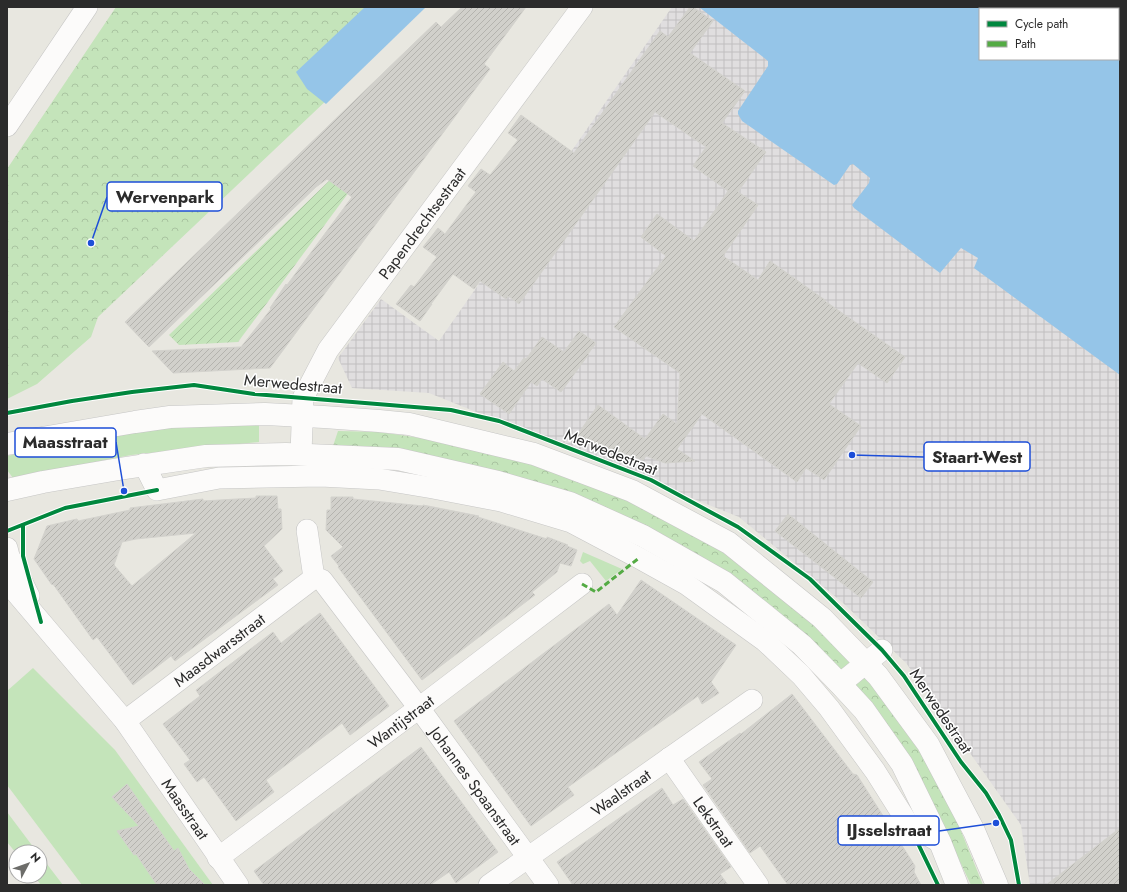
<svg xmlns="http://www.w3.org/2000/svg" width="1127" height="892" font-family="Jost,sans-serif">
	<defs>
		<pattern id="industrial-grid" width="8" height="8" patternUnits="userSpaceOnUse"><rect width="8" height="8" fill="#e0dedf"/><path d="M0 4h8M4 0v8" fill="none" stroke="#c0bfc0"/></pattern>
		<pattern id="forest-crowns" width="20" height="18" patternUnits="userSpaceOnUse"><rect width="20" height="18" fill="#c4e4ba"/><path d="M2 6a3 3 0 1 1 6 0M12 15a3 3 0 1 1 6 0" fill="none" stroke="#a9c4a0"/></pattern>
		<pattern id="garden-furrows" width="10" height="10" patternUnits="userSpaceOnUse"><rect width="10" height="10" fill="#c4e4ba"/><path d="M-1 1l2-2M0 10L10 0M9 11l2-2" fill="none" stroke="#a9c4a0"/></pattern>
		<pattern id="building-hatch" width="6" height="6" patternUnits="userSpaceOnUse"><rect width="6" height="6" fill="#d1d0cb"/><path d="M-1 1l2-2M0 6l6-6M5 7l2-2" fill="none" stroke="#b4b3ae"/></pattern>
	</defs>
	<rect width="100%" height="100%" fill="#e8e7e0"/>
	<polygon fill="url(#industrial-grid)" points="672,7 706,7 1120,283 1120,885 1030,885 1021,825 906,663 843,603 739,517 429,393 352,388 338,358 381,299 439,341"/>
	<g fill="#c4e4ba">
		<polygon points="7,384 37,384 7,399"/>
		<polygon points="259,424 259,442 131,455 13,478 7,470 7,456 71,442 164,428"/>
		<polygon points="583,552 622,569 606,581 590,561 583,564 580,561"/>
		<polygon points="33,668 115,750 213,885 82,885 7,785 7,691"/>
		<polygon points="7,812 37,852 16,852 16,853 7,842"/>
		<polygon points="40,855 63,885 41,885 34,876 40,876"/>
	</g>
	<g fill="url(#forest-crowns)">
		<polygon points="116,7 425,7 98,317 91,337 37,384 7,384 7,169"/>
		<polygon points="338,431 380,432 427,439 498,454 615,492 735,557 841,643 931,767 961,831 983,885 971,885 926,790 832,662 773,607 706,562 635,522 331,452"/>
	</g>
	<polygon fill="url(#garden-furrows)" points="384,128 392,134 238,342 179,345 169,335"/>
	<g fill="#95c5e8" fill-rule="evenodd">
		<polygon points="365,7 426,7 326,104 307,89 296,72"/>
		<path d="M699 7H1120V375L974 268 978 258 961 248 940 273 854 208 852 205 869 183 870 178 853 164 850 165 837 184 834 185 742 121 738 114V111L768 66V61ZM980 9H1118V59H980Z"/>
	</g>
	<g fill="url(#building-hatch)" stroke="#d3d2cd" fill-rule="evenodd">
		<polygon points="462,7 526,7 484,64 490,69 270,368 173,373 152,351 241,347 271,309 270,308 286,284 287,285 352,197 327,179 316,187 149,347 125,322 436,22 441,27"/>
		<polygon points="690,7 693,7 713,21 690,53 745,91 722,123 766,152 738,192 758,205 723,256 758,280 770,261 825,300 825,301 905,357 887,383 858,363 829,404 861,426 824,480 806,468 797,482 702,414 677,449 695,461 665,463 646,456 643,460 576,437 598,405 645,439 663,414 677,424 680,373 614,327 666,256 641,237 657,214 694,241 728,191 693,166 706,147 655,112 519,304 508,296 506,299 480,281 474,289 453,274 431,304 432,304 420,321 396,304 411,285 414,287 437,257 423,247 438,228 445,234 476,192 468,186 481,169 490,175 518,140 508,133 521,115 574,153 660,31 668,37"/>
		<polygon points="579,331 596,343 588,354 589,354 561,392 542,379 537,386 531,382 509,414 480,394 503,362 514,371 524,358 526,359 542,337 564,352"/>
		<path d="M256 496H277L278 509H281L282 529 264 546 283 571 273 579 278 585 175 661 171 656 133 685 97 637 93 640 53 584 52 585 34 559 47 526 77 519 78 521 130 510V508L203 499V501L237 499 256 498ZM196 533 132 586 114 565 122 542 136 539Z"/>
		<polygon points="331,497 353,497 353,499 423,506 423,505 479,516 478,517 547,539 547,537 568,545 567,546 577,550 571,566 560,563 557,572 532,592 535,595 422,680 338,567 339,566 331,556 343,547 326,530 327,510 331,510"/>
		<polygon points="788,514 873,582 861,598 775,531"/>
		<polygon points="641,580 736,645 711,682 719,693 702,704 698,696 613,755 568,787 574,795 531,826 454,721 609,604 617,615"/>
		<polygon points="320,613 389,706 350,735 342,723 266,780 274,792 236,821 204,777 197,782 184,764 190,760 163,724 200,696 196,690 273,632 281,643"/>
		<polygon points="792,694 853,774 857,775 915,866 914,872 921,885 788,885 760,846 750,853 703,785 712,779 699,762 740,733 741,734"/>
		<polygon points="421,747 498,852 456,883 449,872 430,885 264,885 254,871"/>
		<polygon points="127,784 174,851 178,848 189,869 205,885 157,885 136,854 134,855 117,831 139,826 112,797"/>
		<polygon points="662,788 673,805 683,799 731,867 720,874 728,885 573,885 557,862"/>
		<polygon points="1120,828 1120,885 1046,885"/>
	</g>
	<g fill="none" stroke-linecap="round" stroke-linejoin="round">
		<g stroke="#c6c6c5" stroke-width="22">
			<g id="street">
				<polyline points="7,126 87,7"/>
				<path id="s1" d="M301 454 303 398 328 350 582 7"/>
				<polyline points="144,464 157,490 219,478 321,476 379,479 433,488 501,501 571,522 639,558 686,584 765,641 801,675 829,708 875,771 909,825 940,842"/>
				<polyline points="307,530 314,578"/>
				<polyline points="7,548 9,556 29,596"/>
				<path id="s2" d="M314 578 322 580 419 708 548 885"/>
				<path id="s3" d="M7 582 125 721 238 885"/>
				<polyline points="840,684 882,650"/>
				<path id="s4" d="M125 721 314 578"/>
				<path id="s5" d="M669 758 758 885"/>
				<path id="s6" d="M218 858 419 708 582 584"/>
				<path id="s7" d="M489 885 752 700"/>
			</g>
		</g>
		<g stroke="#c6c6c5" stroke-width="23">
			<g id="secondary">
				<polyline points="7,444 135,422 170,417 265,414 324,417 379,421 409,424 534,454 632,491 729,543 822,618 878,676 928,744 974,831 997,885"/>
				<polyline points="7,490 43,482 119,469 206,456 286,454 398,459 498,482 570,503 643,536 724,582 802,645 840,684 864,710 902,764 940,842 957,885"/>
			</g>
		</g>
		<use href="#street" stroke="#fcfbfa" stroke-width="21"/>
		<use href="#secondary" stroke="#fcfbfa" stroke-width="22"/>
		<polyline stroke="#54ab44" stroke-width="3" stroke-dasharray="6 3" stroke-linecap="butt" points="582,584 596,592 639,558"/>
		<g stroke="#fff" stroke-width="6">
			<g id="cycleway">
				<polyline points="7,413 72,401 132,392 194,385 254,394 451,410 499,421 651,480 738,527 810,579 882,650 904,676 961,762 986,793 999,815 1011,840 1019,885"/>
				<polyline points="23,525 23,556 41,622"/>
				<polyline points="7,531 65,508 157,490"/>
				<polyline points="909,825 938,885"/>
			</g>
		</g>
		<use href="#cycleway" stroke="#00873e" stroke-width="4"/>
	</g>
	<g text-anchor="middle" dominant-baseline="central" stroke-width="3" stroke-linejoin="round" paint-order="stroke">
		<g font-size="16" fill="#2b2b2b" stroke="#fff">
			<text stroke="none"><textPath href="#s1" startOffset="268">Papendrechtsestraat</textPath></text>
			<text transform="translate(293 384) rotate(5)">Merwedestraat</text>
			<text transform="translate(611 452) rotate(22)">Merwedestraat</text>
			<text stroke="none"><textPath href="#s4" startOffset="118">Maasdwarsstraat</textPath></text>
			<text transform="translate(941 711) rotate(56)">Merwedestraat</text>
			<text stroke="none"><textPath href="#s6" startOffset="228">Wantijstraat</textPath></text>
			<text stroke="none"><textPath href="#s2" startOffset="265">Johannes Spaanstraat</textPath></text>
			<text stroke="none"><textPath href="#s7" startOffset="161">Waalstraat</textPath></text>
			<text stroke="none"><textPath href="#s3" startOffset="289">Maasstraat</textPath></text>
			<text stroke="none"><textPath href="#s5" startOffset="78">Lekstraat</textPath></text>
		</g>
	</g>
	<path fill="none" stroke="#1d4ed8" stroke-width="1.5" d="M91 243L107 197M124 491L116 442M852 455L924 457M996 823L939 831"/>
	<g fill="#1d4ed8" stroke="#fff" stroke-width="1.5">
		<circle cx="91" cy="243" r="4"/>
		<circle cx="124" cy="491" r="4"/>
		<circle cx="852" cy="455" r="4"/>
		<circle cx="996" cy="823" r="4"/>
	</g>
	<g fill="#fff" stroke="#1d4ed8" stroke-width="1.5">
		<rect x="107" y="182" width="115" height="29" rx="4"/>
		<rect x="15" y="428" width="101" height="29" rx="4"/>
		<rect x="924" y="442" width="106" height="29" rx="4"/>
		<rect x="838" y="816" width="101" height="29" rx="4"/>
	</g>
	<g font-size="17" text-anchor="middle" font-weight="bold" fill="#2b2b2b">
		<text x="165" y="203">Wervenpark</text>
		<text x="65" y="448">Maasstraat</text>
		<text x="977" y="463">Staart-West</text>
		<text x="889" y="836">IJsselstraat</text>
	</g>
	<rect width="1127" height="892" fill="none" stroke="#2b2b2b" stroke-width="16"/>
	<rect x="979" y="8" width="140" height="52" fill="#ffffff" stroke="#aaaaaa"/>
	<rect x="987" y="21" width="20" height="6" fill="#00873e" stroke="#aaaaaa"/>
	<text x="1015" y="28" font-size="12" fill="#2b2b2b">Cycle path</text>
	<rect x="987" y="41" width="20" height="6" fill="#54ab44" stroke="#aaaaaa"/>
	<text x="1015" y="48" font-size="12" fill="#2b2b2b">Path</text>
	<g transform="translate(28 864) rotate(49)"><circle r="19" fill="#ffffff" stroke="#aaaaaa"/>
	<path d="M0-3L7 15L0 10L-7 15Z" fill="#6d6d6a"/>
	<text y="-6" font-size="11" font-weight="bold" text-anchor="middle" fill="#2b2b2b">N</text>
	</g>
</svg>
